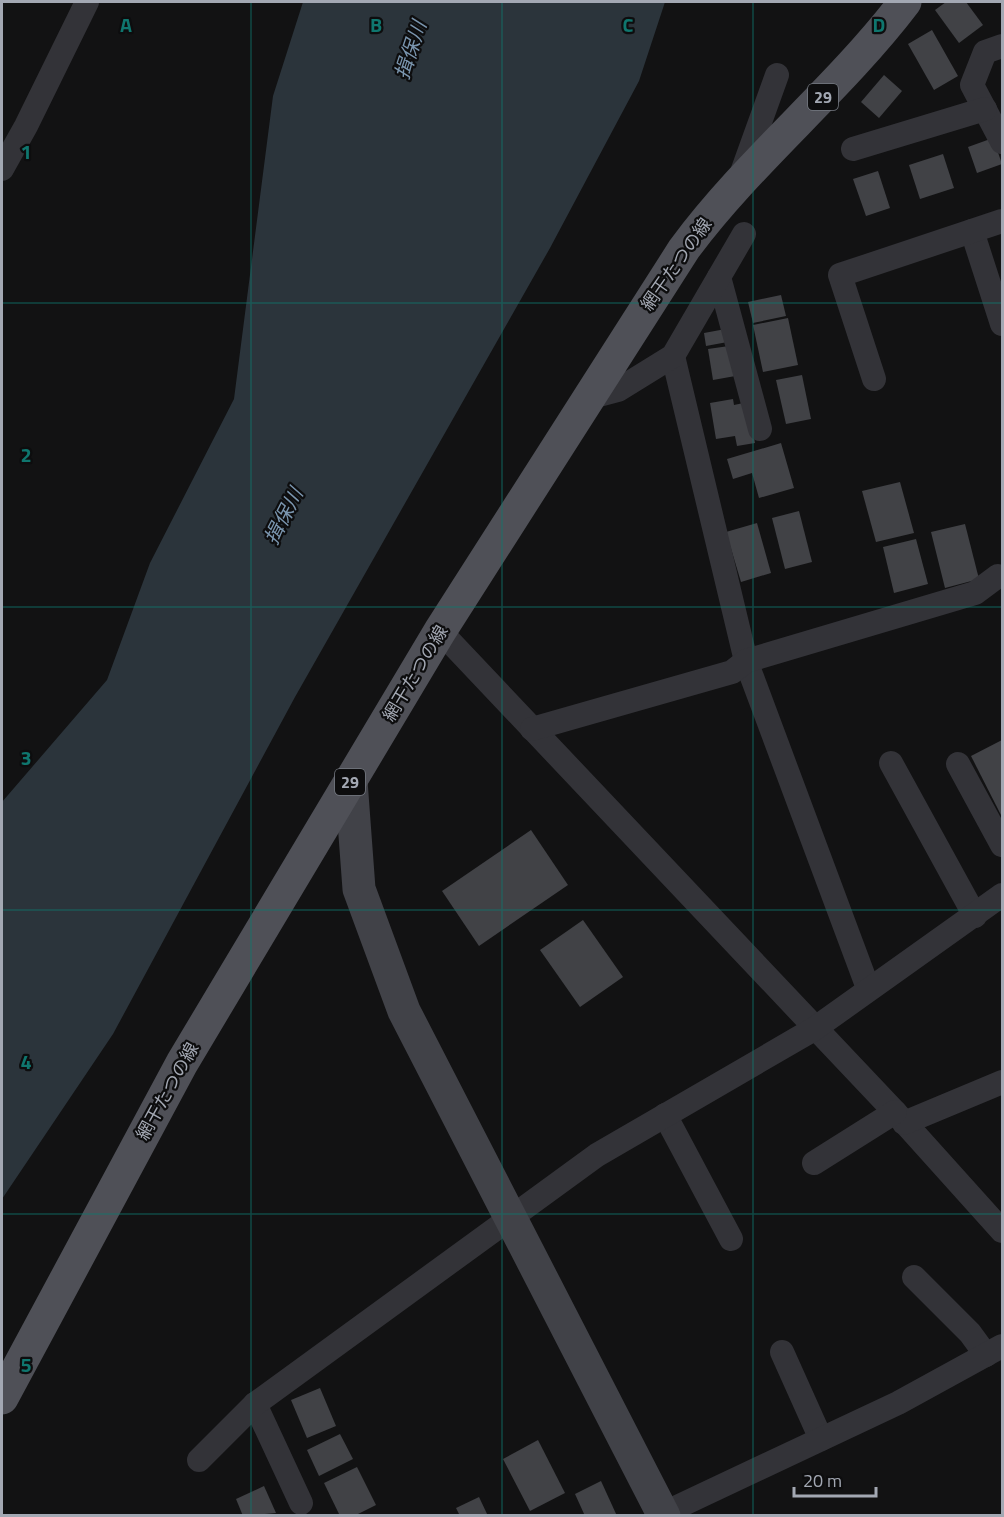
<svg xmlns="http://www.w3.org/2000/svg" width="1004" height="1517" font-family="'Titillium Web','Noto Sans JP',sans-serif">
	<rect width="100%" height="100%" fill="#121213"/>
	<polygon fill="#2b343b" points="303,2 665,2 639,81 550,248 295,697 113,1034 2,1199 2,802 107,680 150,563 234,399 273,96"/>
	<g fill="#414246">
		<polygon points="946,2 966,2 983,25 959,43 935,10"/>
		<polygon points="932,30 958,76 934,90 908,44"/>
		<polygon points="884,75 902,91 879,118 861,102"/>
		<polygon points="993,138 1002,164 977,173 968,147"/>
		<polygon points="943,154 954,188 920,199 909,165"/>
		<polygon points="878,171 890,208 866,216 853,179"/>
		<polygon points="781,295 786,316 753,323 748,302"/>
		<polygon points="788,318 798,365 763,372 753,325"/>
		<polygon points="731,328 733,341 706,346 704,333"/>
		<polygon points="736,345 741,375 713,380 708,349"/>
		<polygon points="802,375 811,419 786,424 776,380"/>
		<polygon points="733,399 734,405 748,402 755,443 737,446 735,436 716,439 710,403"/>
		<polygon points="781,443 794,488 759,498 752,473 733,479 727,459"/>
		<polygon points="900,482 914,533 876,542 862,491"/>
		<polygon points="799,511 812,562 785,569 772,518"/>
		<polygon points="757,523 771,573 741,582 726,532"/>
		<polygon points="965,524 979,579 945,588 931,532"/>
		<polygon points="916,539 928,584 894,593 883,547"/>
		<polygon points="1002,740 1002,817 971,756"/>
		<polygon points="531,830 568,885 479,946 442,891"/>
		<polygon points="583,920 623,977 580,1007 540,950"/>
		<polygon points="320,1388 336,1426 307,1438 291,1400"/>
		<polygon points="340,1434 353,1459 319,1476 307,1450"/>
		<polygon points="538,1440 565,1493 530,1511 503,1459"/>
		<polygon points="357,1467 376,1505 354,1516 340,1516 324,1483"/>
		<polygon points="601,1481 617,1516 585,1516 575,1494"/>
		<polygon points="264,1486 276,1513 243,1516 236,1499"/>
		<polygon points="479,1497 488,1516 460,1516 456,1508"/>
	</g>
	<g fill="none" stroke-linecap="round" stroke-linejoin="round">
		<g stroke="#333338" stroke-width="24">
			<polyline points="1002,46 985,52 972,85 1002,142"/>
			<polyline points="853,149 985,109"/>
			<polyline points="2,169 26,126 87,2"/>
			<polyline points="741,175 777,75"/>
			<polyline points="972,231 1002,324"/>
			<polyline points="719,277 760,429"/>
			<polyline points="673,356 746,661 868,988"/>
			<polyline points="874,379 840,275 1002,221"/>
			<polyline points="588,398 618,390 673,356 744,234"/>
			<polyline points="440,631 895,1112 1002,1231"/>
			<polyline points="532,729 732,672 746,661 975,593 998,576"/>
			<polyline points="891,763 975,916"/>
			<polyline points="958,764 1002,845"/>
			<polyline points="665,1115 731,1239"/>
			<polyline points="904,1123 1002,1082"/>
			<polyline points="814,1163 895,1112"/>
			<polyline points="914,1277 970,1333 986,1355"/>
			<polyline points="782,1352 821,1439"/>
			<polyline points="255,1404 301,1503"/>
			<polyline points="199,1460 255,1404 597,1155 814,1029 1002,895"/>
			<polyline points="658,1516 898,1403 1002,1346"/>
		</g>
		<polyline stroke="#414248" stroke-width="33" points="351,781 359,889 404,1011 664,1516"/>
		<path stroke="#4f5057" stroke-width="33" d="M2 1398 182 1063 440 631 684 249C750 160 838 90 905 2"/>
	</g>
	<path fill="none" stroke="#0f766e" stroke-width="1.5" stroke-opacity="0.55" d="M251 2V1516M502 2V1516M753 2V1516M2 303H1002M2 607H1002M2 910H1002M2 1214H1002"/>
	<g text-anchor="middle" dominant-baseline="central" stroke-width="4.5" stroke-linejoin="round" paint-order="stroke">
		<g fill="#0d0d0e" stroke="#767a82" stroke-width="1.5">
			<rect x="808" y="84" width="30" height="26" rx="4.5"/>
			<rect x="335" y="769" width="30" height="26" rx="4.5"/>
		</g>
		<g font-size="16" font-weight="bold" fill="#a3a8b3">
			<text x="823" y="97">29</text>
			<text x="350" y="782">29</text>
		</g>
		<g font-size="18" fill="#a3a8b3" stroke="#0d0d0e">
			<text transform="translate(676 264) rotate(-55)">網干たつの線</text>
			<text transform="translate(415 673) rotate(-59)">網干たつの線</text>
			<text transform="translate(167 1091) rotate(-61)">網干たつの線</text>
		</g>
		<g font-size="20" font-style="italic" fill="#7a95ae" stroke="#0d0d0e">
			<text transform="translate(410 50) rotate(-72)">揖保川</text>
			<text transform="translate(283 516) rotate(-63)">揖保川</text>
		</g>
	</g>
	<g font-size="20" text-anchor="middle" font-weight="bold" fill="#0f766e" stroke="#0d0d0e" stroke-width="4.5" stroke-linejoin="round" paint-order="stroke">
		<text x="126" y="32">A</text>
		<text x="376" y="32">B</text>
		<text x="628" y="32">C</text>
		<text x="879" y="32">D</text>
		<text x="26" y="159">1</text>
		<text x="26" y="462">2</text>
		<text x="26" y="765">3</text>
		<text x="26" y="1069">4</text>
		<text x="26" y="1372">5</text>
	</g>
	<rect width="1004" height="1517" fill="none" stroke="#a3a8b3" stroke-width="6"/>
	<path d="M794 1487v9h82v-9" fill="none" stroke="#a3a8b3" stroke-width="3"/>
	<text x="803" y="1487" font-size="18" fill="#a3a8b3" stroke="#0d0d0e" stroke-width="4.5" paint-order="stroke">20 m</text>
</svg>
